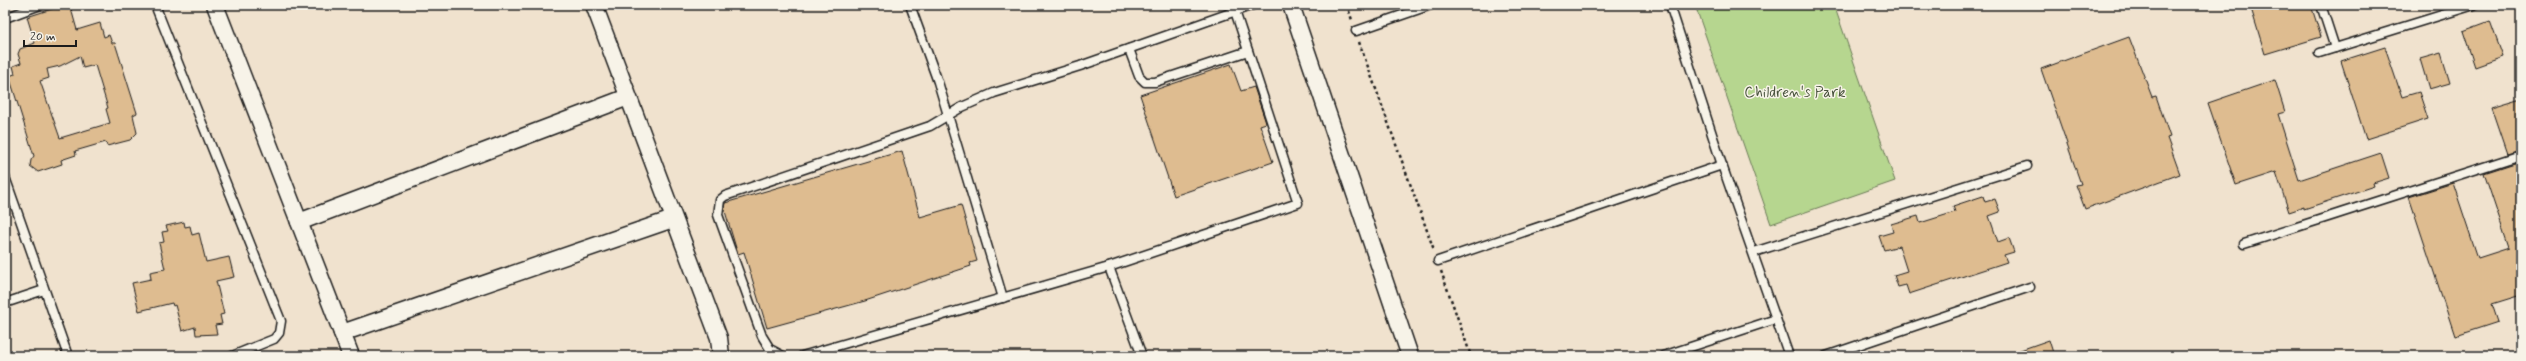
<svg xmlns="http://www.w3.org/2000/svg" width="2526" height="361" font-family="Mynerve,sans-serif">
	<rect width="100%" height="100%" fill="#f0e2ce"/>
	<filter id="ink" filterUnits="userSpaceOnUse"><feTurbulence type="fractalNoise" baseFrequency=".025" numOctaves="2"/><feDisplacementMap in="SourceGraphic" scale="8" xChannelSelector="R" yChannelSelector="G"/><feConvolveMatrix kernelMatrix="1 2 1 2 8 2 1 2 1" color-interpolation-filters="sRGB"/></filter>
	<g filter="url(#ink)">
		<polygon fill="#b6d68f" stroke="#697956" points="1695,5 1834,5 1895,181 1771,224"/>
		<g fill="#debc90" stroke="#1c1c1c" fill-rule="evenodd">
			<path d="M64 5H70L77 30 100 23 104 37 109 35 112 43H115L137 113 133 115 137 133 130 140 107 146 106 142 75 151 76 155 61 160 62 164 38 172 30 166 31 160 34 156 9 76 15 74 13 66 21 63 18 54 20 49 35 43 27 17ZM80 56 83 68 95 65 108 108 106 109 110 123 60 138 40 81 49 78 47 69 60 66Z"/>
			<polygon points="2250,5 2311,5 2321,37 2265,54"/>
			<polygon points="2490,21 2503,57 2475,67 2463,31"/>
			<polygon points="2129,37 2152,97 2156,96 2170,137 2167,138 2180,174 2085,209 2076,185 2081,184 2041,69"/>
			<polygon points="2385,47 2402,97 2419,92 2428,119 2366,139 2341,61"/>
			<polygon points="2441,53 2450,83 2429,89 2420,59"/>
			<polygon points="1231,64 1241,91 1254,87 1266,123 1260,125 1273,162 1174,196 1140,95"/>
			<polygon points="2275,80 2285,112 2278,114 2299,180 2381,153 2389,178 2373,183 2374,186 2304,209 2304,207 2289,212 2276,172 2236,185 2208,103"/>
			<polygon points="2521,98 2521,150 2507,154 2491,107"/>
			<polygon points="902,151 920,217 961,205 977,261 970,263 971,266 865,301 767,328 744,252 738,254 736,248 724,208 725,203"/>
			<polygon points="2521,161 2521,295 2492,304 2498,322 2455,336 2409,197 2453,183 2478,258 2509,248 2484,173"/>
			<polygon points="1983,196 1985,202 1995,199 2000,212 1989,216 1998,242 2009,238 2014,252 2004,255 2007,262 1909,294 1906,285 1898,287 1894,275 1907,271 1899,246 1884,250 1879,236 1893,232 1891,224 1918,216 1920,223 1955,212 1953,206"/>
			<polygon points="184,222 185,227 190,226 192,235 199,233 206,262 229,257 234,277 216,281 224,314 220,315 222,324 215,325 217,334 196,335 195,327 182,331 175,305 173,306 172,303 139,311 132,283 151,279 150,272 165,269 159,243 164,242 162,232 168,231 166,226"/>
			<polygon points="2049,340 2054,356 2009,356 2009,354"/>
		</g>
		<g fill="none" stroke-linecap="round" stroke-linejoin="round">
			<g stroke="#1c1c1c" stroke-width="11">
				<g id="service">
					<polyline points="155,5 281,321 279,333 274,339 232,356"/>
					<polyline points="910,5 938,82 1003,298"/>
					<polyline points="1670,5 1722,165 1789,356"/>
					<polyline points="2321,5 2335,48"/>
					<polyline points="5,18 40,5"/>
					<polyline points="1356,31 1431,5"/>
					<polyline points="1129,49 1139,76 1145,82 1155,82 1248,51"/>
					<polyline points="2319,53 2474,5"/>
					<polyline points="5,177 68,356"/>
					<polyline points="2244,244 2521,155"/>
					<polyline points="1754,252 2027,166"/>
					<polyline points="1438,261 1722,165"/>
					<polyline points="1109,267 1142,356"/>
					<polyline points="5,303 44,290"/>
					<polyline points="783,356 770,349 762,336 718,215 720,200 725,196 930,126 962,107 994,93 1080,66 1253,5"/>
					<polyline points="802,356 1109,267 1298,203 1235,11"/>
					<polyline points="1663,356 1776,319"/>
					<polyline points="1826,356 2030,287"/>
				</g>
			</g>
			<g stroke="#1c1c1c" stroke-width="19">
				<g id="minor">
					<polyline points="215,5 351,356"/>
					<polyline points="594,5 719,338 721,356"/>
					<polyline points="1291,5 1410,356"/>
					<polyline points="299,222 628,97"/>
					<polyline points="342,333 673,219"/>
				</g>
			</g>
			<g stroke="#1c1c1c" stroke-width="2.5" stroke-dasharray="3 3" stroke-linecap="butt">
				<polyline points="1347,5 1352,20"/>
				<polyline points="1359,42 1434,250"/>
				<polyline points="1441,271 1471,356"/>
			</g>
			<use href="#service" stroke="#f7f3e8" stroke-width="8"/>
			<use href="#minor" stroke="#f7f3e8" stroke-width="16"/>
		</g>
	</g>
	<g text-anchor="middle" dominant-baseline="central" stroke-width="3" stroke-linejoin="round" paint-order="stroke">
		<g font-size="15" fill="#4a543e" stroke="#f7f3e8">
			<text x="1795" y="93">Children's Park</text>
		</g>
	</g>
	<rect width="2526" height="361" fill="none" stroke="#f7f3e8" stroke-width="20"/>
	<rect x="10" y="10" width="2506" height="341" fill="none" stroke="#1c1c1c" stroke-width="1.5" filter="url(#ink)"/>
	<path d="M24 40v6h52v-6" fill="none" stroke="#1c1c1c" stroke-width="2"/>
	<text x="30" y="40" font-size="12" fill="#1c1c1c" stroke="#f7f3e8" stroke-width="3" paint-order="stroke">20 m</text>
</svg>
